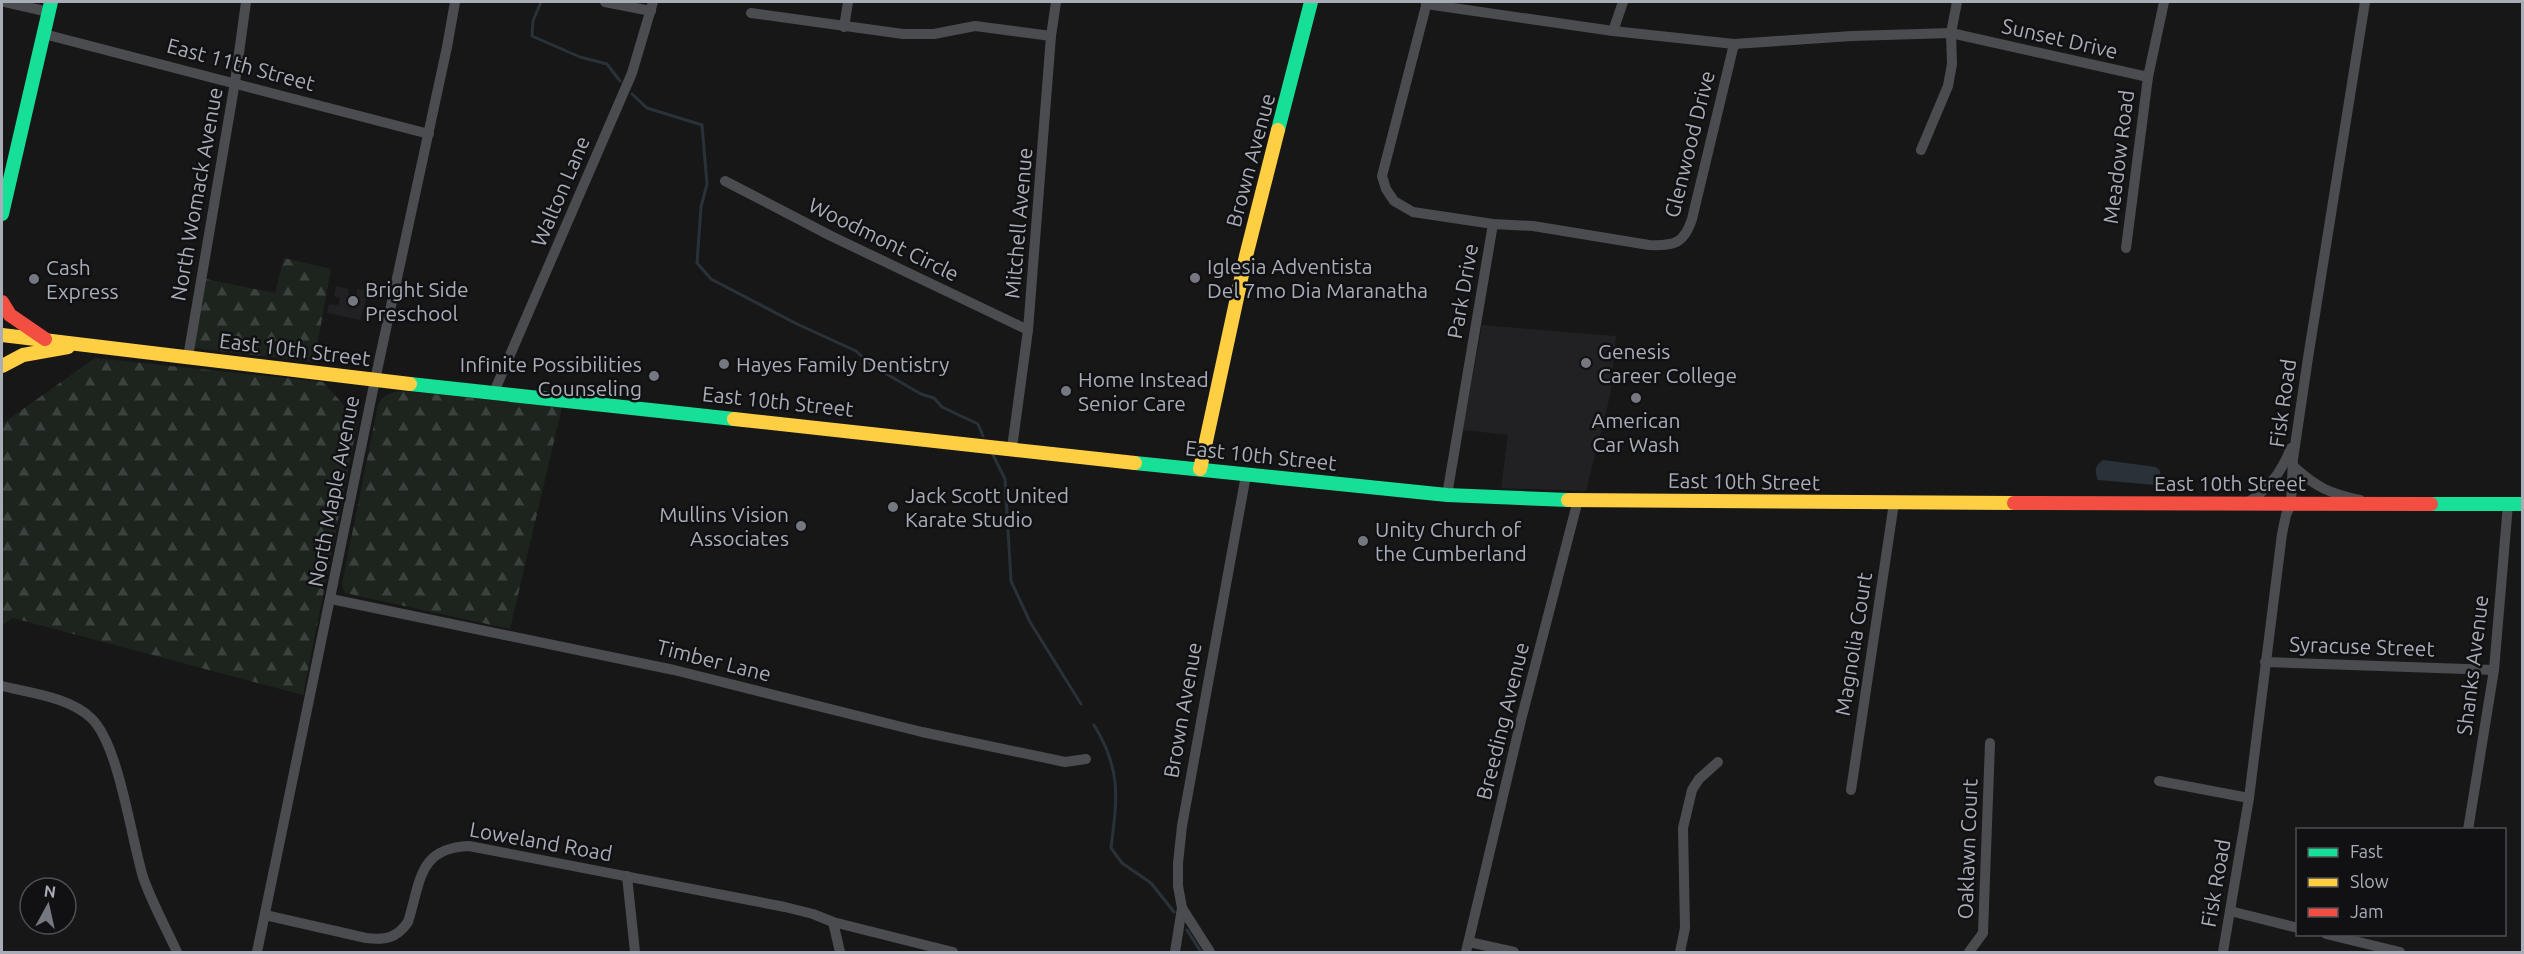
<svg xmlns="http://www.w3.org/2000/svg" width="2524" height="954" font-family="Ubuntu,sans-serif">
	<defs>
		<pattern id="forest-firs" width="22" height="20" patternUnits="userSpaceOnUse" patternTransform="scale(1.5)"><rect width="22" height="20" fill="#1d241e"/><path d="M5 1l3.5 6h-7zM16 11l3.5 6h-7z" fill="#3b413d"/></pattern>
	</defs>
	<rect width="100%" height="100%" fill="#171717"/>
	<g fill="#212123">
		<polygon points="336,286 349,289 348,294 356,296 357,289 369,291 360,320 327,313 329,304 338,305 340,298 334,296"/>
		<polygon points="1482,325 1616,336 1610,396 1586,491 1501,488 1508,435 1463,430"/>
	</g>
	<g fill="url(#forest-firs)">
		<polygon points="284,258 331,269 314,362 194,348 206,279 275,293"/>
		<polygon points="95,358 323,382 358,421 303,695 13,618 2,625 2,424"/>
		<path d="M400 391 562 407 510 629 345 593 342 584 378 405C383 395 389 393 400 391Z"/>
	</g>
	<path fill="#2a3239" d="M2103 460 2156 467 2160 471 2161 482 2155 485 2098 480C2094 471 2095 465 2103 460Z"/>
	<g fill="none" stroke-linecap="round" stroke-linejoin="round">
		<g stroke="#2a3239" stroke-width="3">
			<polyline points="541,2 533,21 532,36 580,57 607,64 620,81"/>
			<polyline points="632,94 647,108 702,125 707,184 701,207 697,263 711,279 795,323 856,351 871,365 921,394 934,398 942,407 978,424 983,436"/>
			<polyline points="993,455 1005,479 1011,581 1030,622 1081,704"/>
			<path d="M1094 725C1122 770 1117 799 1111 848L1122 863 1151 883 1174 912"/>
			<polyline points="1187,930 1201,952"/>
		</g>
		<g stroke="#4b4c50" stroke-width="10">
			<polyline points="5,2 49,12"/>
			<polyline points="605,2 651,11"/>
			<path d="M1427 2 1382 176 1386 189 1394 201 1413 212 1493 224 1533 226 1649 245C1674 246 1684 244 1692 219L1734 44"/>
			<polyline points="1426,4 1613,31 1734,44 1852,36 1951,33 2148,77"/>
			<polyline points="751,13 903,34 934,34 975,26 1051,36"/>
			<polyline points="844,27 848,2"/>
			<polyline points="1613,31 1623,2"/>
			<polyline points="44,34 429,134"/>
			<polyline points="1921,150 1948,86 1952,64 1951,33 1957,2"/>
			<polyline points="725,181 831,236 1028,330"/>
			<polyline points="2126,248 2148,77 2164,2"/>
			<polyline points="188,357 235,82 246,2"/>
			<polyline points="494,392 632,73 653,2"/>
			<polyline points="1012,448 1028,330 1051,36 1056,2"/>
			<path d="M2293 466C2317 488 2329 493 2360 500"/>
			<polyline points="1447,495 1493,224"/>
			<path d="M2245 504C2268 490 2281 473 2291 448"/>
			<polyline points="331,599 674,670 922,732 1065,762 1086,759"/>
			<polyline points="2265,662 2494,670"/>
			<path d="M2 686C30 693 69 697 91 718 119 744 131 838 143 877 152 903 166 928 177 952"/>
			<polyline points="2159,781 2249,798"/>
			<polyline points="1851,790 1894,503"/>
			<polyline points="2468,830 2494,670 2508,504"/>
			<polyline points="627,876 635,952"/>
			<polyline points="1182,908 1210,952"/>
			<polyline points="2230,911 2298,928"/>
			<path d="M265 915 366 938C385 940 396 939 408 922 421 881 418 848 469 846L785 907 813 914 833 922 953 952"/>
			<polyline points="833,922 840,952"/>
			<polyline points="2326,934 2400,952"/>
			<polyline points="1469,942 1514,952"/>
			<polyline points="257,952 375,380 447,47 455,2"/>
			<polyline points="1175,952 1182,908 1178,886 1178,863 1182,826 1246,475"/>
			<polyline points="1466,952 1521,720 1578,500"/>
			<polyline points="1680,952 1685,928 1683,828 1692,790 1699,779 1718,762"/>
			<polyline points="1969,952 1983,933 1990,743"/>
			<polyline points="2223,952 2249,798 2282,534 2286,515 2291,504 2293,459 2308,358 2365,2"/>
		</g>
		<g stroke="#16e098" stroke-width="14">
			<polyline points="1278,130 1311,2"/>
			<polyline points="2,214 51,2"/>
			<polyline points="410,384 734,419"/>
			<polyline points="1135,463 1447,495 1568,500"/>
			<polyline points="2431,504 2522,504"/>
		</g>
		<g stroke="#ffcf43" stroke-width="14">
			<polyline points="2,335 410,384"/>
			<polyline points="2,366 23,355 68,347"/>
			<polyline points="734,419 1135,463"/>
			<polyline points="1200,469 1246,256 1278,130"/>
			<polyline points="1568,500 2014,503"/>
		</g>
		<g stroke="#f24e42" stroke-width="14">
			<polyline points="2,302 10,315 45,339"/>
			<polyline points="2014,503 2431,504"/>
		</g>
	</g>
	<g fill="#757880" stroke="#111113" stroke-width="2">
		<circle cx="1195" cy="278" r="6"/>
		<circle cx="34" cy="279" r="6"/>
		<circle cx="353" cy="301" r="6"/>
		<circle cx="1586" cy="363" r="6"/>
		<circle cx="724" cy="364" r="6"/>
		<circle cx="654" cy="376" r="6"/>
		<circle cx="1066" cy="391" r="6"/>
		<circle cx="1636" cy="398" r="6"/>
		<circle cx="893" cy="507" r="6"/>
		<circle cx="801" cy="526" r="6"/>
		<circle cx="1363" cy="541" r="6"/>
	</g>
	<g text-anchor="middle" dominant-baseline="central" stroke-width="5" stroke-linejoin="round" paint-order="stroke">
		<g font-size="21" fill="#a8adb8" stroke="#111113">
			<text transform="translate(2060 38) rotate(13)">Sunset Drive</text>
			<text transform="translate(241 64) rotate(15)">East 11th Street</text>
			<text transform="translate(1689 144) rotate(-76)">Glenwood Drive</text>
			<text transform="translate(2118 157) rotate(-83)">Meadow Road</text>
			<text transform="translate(1250 160) rotate(-75)">Brown Avenue</text>
			<text transform="translate(560 191) rotate(-67)">Walton Lane</text>
			<text transform="translate(196 194) rotate(-80)">North Womack Avenue</text>
			<text transform="translate(1018 223) rotate(-85)">Mitchell Avenue</text>
			<text transform="translate(884 239) rotate(26)">Woodmont Circle</text>
			<text transform="translate(1462 291) rotate(-80)">Park Drive</text>
			<text transform="translate(295 349) rotate(7)">East 10th Street</text>
			<text transform="translate(778 401) rotate(6)">East 10th Street</text>
			<text transform="translate(2282 403) rotate(-82)">Fisk Road</text>
			<text transform="translate(1261 455) rotate(6)">East 10th Street</text>
			<text transform="translate(1744 481) rotate(1)">East 10th Street</text>
			<text x="2230" y="483">East 10th Street</text>
			<text transform="translate(333 491) rotate(-79)">North Maple Avenue</text>
			<text transform="translate(1853 644) rotate(-81)">Magnolia Court</text>
			<text transform="translate(2362 646) rotate(2)">Syracuse Street</text>
			<text transform="translate(714 660) rotate(14)">Timber Lane</text>
			<text transform="translate(2472 665) rotate(-83)">Shanks Avenue</text>
			<text transform="translate(1182 710) rotate(-80)">Brown Avenue</text>
			<text transform="translate(1502 721) rotate(-76)">Breeding Avenue</text>
			<text transform="translate(541 841) rotate(10)">Loweland Road</text>
			<text transform="translate(1967 849) rotate(-88)">Oaklawn Court</text>
			<text transform="translate(2215 883) rotate(-80)">Fisk Road</text>
		</g>
		<g font-size="21" fill="#a8adb8" stroke="#111113" text-anchor="start">
			<text x="1207" y="266">Iglesia Adventista<tspan x="1207" dy="24">Del 7mo Dia Maranatha</tspan></text>
			<text x="46" y="267">Cash<tspan x="46" dy="24">Express</tspan></text>
			<text x="365" y="289">Bright Side<tspan x="365" dy="24">Preschool</tspan></text>
			<text x="1598" y="351">Genesis<tspan x="1598" dy="24">Career College</tspan></text>
			<text x="642" y="364" text-anchor="end">Infinite Possibilities<tspan x="642" dy="24">Counseling</tspan></text>
			<text x="736" y="364">Hayes Family Dentistry</text>
			<text x="1078" y="379">Home Instead<tspan x="1078" dy="24">Senior Care</tspan></text>
			<text x="1636" y="420" text-anchor="middle">American<tspan x="1636" dy="24">Car Wash</tspan></text>
			<text x="905" y="495">Jack Scott United<tspan x="905" dy="24">Karate Studio</tspan></text>
			<text x="789" y="514" text-anchor="end">Mullins Vision<tspan x="789" dy="24">Associates</tspan></text>
			<text x="1375" y="529">Unity Church of<tspan x="1375" dy="24">the Cumberland</tspan></text>
		</g>
	</g>
	<rect width="2524" height="954" fill="none" stroke="#a8adb8" stroke-width="6"/>
	<rect x="2296" y="828" width="210" height="108" fill="#111113" stroke="#4d4f55" stroke-width="1.5"/>
	<rect x="2308" y="848" width="30" height="9" fill="#16e098" stroke="#4d4f55" stroke-width="1.5"/>
	<text x="2350" y="858" font-size="18" fill="#a8adb8">Fast</text>
	<rect x="2308" y="878" width="30" height="9" fill="#ffcf43" stroke="#4d4f55" stroke-width="1.5"/>
	<text x="2350" y="888" font-size="18" fill="#a8adb8">Slow</text>
	<rect x="2308" y="908" width="30" height="9" fill="#f24e42" stroke="#4d4f55" stroke-width="1.5"/>
	<text x="2350" y="918" font-size="18" fill="#a8adb8">Jam</text>
	<g transform="translate(48 906) rotate(8)"><circle r="28" fill="#111113" stroke="#4d4f55" stroke-width="1.5"/>
	<path d="M0-4.5L10 22L0 15L-10 22Z" fill="#757880"/>
	<text y="-9" font-size="16" font-weight="bold" text-anchor="middle" fill="#a8adb8">N</text>
	</g>
</svg>
